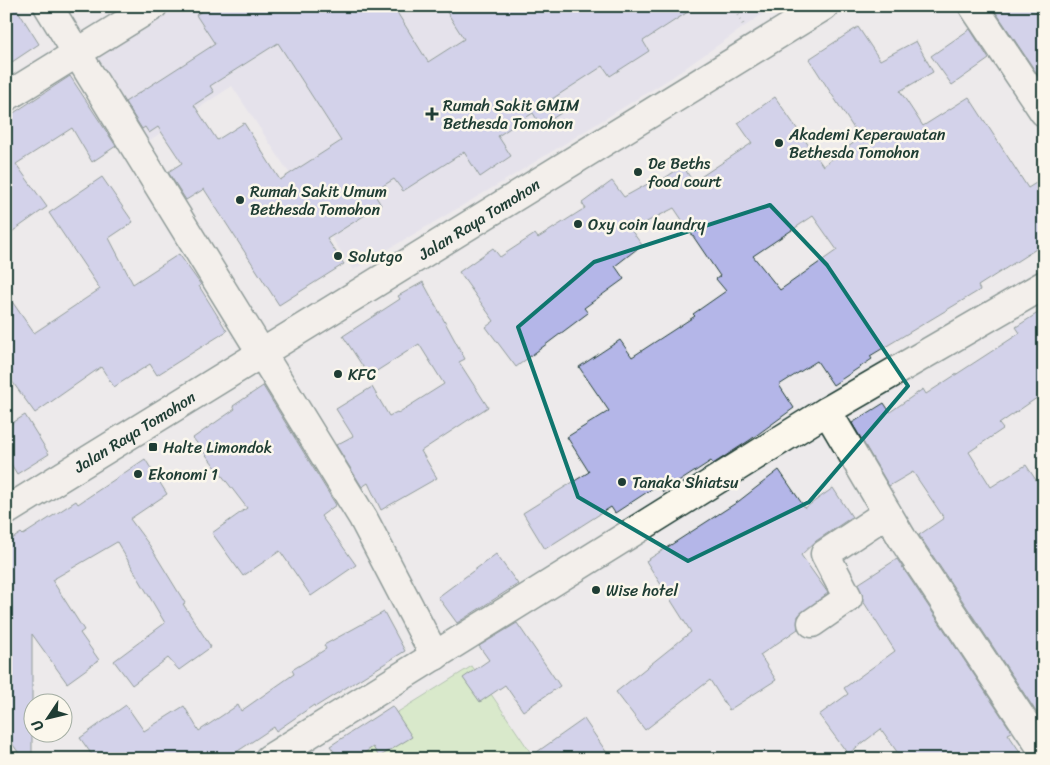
<svg xmlns="http://www.w3.org/2000/svg" width="1050" height="765" font-family="Sriracha,sans-serif">
	<rect width="100%" height="100%" fill="#edeaeb"/>
	<filter id="ink" filterUnits="userSpaceOnUse"><feTurbulence type="fractalNoise" baseFrequency=".02" numOctaves="2"/><feDisplacementMap in="SourceGraphic" scale="10" xChannelSelector="R" yChannelSelector="G"/><feConvolveMatrix kernelMatrix="1 2 1 2 8 2 1 2 1" color-interpolation-filters="sRGB"/></filter>
	<g filter="url(#ink)">
		<polygon fill="#dcdaea" points="166,6 774,6 671,78 504,181 353,270 232,86 144,144 90,54"/>
		<polygon fill="#c0e9a4" stroke="#70936c" points="472,666 535,759 322,759"/>
		<g fill="#b4b6e8" stroke="#1f3d34" fill-rule="evenodd">
			<polygon points="6,6 15,6 39,44 6,66"/>
			<path d="M209 6H393L428 62 464 39 443 6H697L643 41 649 51 610 76 603 66 552 99 561 113 541 126 533 113 498 136 511 156 480 177 464 152 403 191 394 179 373 192 381 205 327 239 344 264 279 305 204 189 186 200 168 172 182 163 158 127 149 133 145 127 142 129 125 102 215 44 196 15ZM278 43 341 141 280 180 244 123 217 140 194 105 214 92 210 86Z"/>
			<polygon points="1002,6 1044,6 1044,84 995,11"/>
			<path d="M858 27 880 60 916 41 933 72 900 91 923 126 969 97 1028 188 1044 178V244L978 286 980 290 870 356 872 359 833 385 817 361 779 385 794 408 750 440 713 464 711 461 663 492 658 485 615 513 611 507 545 549 523 513 589 472 567 437 609 411 579 367 620 340 632 357 695 316 693 314 726 291 716 279 720 276 674 208 631 230 642 245 615 266 624 279 584 308 588 313 516 367 486 327 494 321 459 272 493 248 500 257 535 234 538 238 585 208 582 203 612 181 624 197 653 181 654 185 683 166 693 182 752 143 738 123 775 97 823 166 860 138 809 59ZM813 216 837 250 780 290 753 256Z"/>
			<polygon points="970,29 989,59 952,85 931,56"/>
			<polygon points="70,76 116,146 92,162 72,128 16,164 47,207 6,236 6,118"/>
			<polygon points="102,177 133,222 109,238 133,284 179,254 201,285 199,286 227,331 157,375 150,364 114,387 101,367 35,413 6,373 6,293 34,333 100,289 49,213"/>
			<polygon points="423,282 465,359 459,362 488,407 421,451 437,478 381,510 368,483 362,487 336,445 353,436 336,409 372,387 389,416 397,412 398,413 444,384 419,344 369,376 343,336 400,299 398,296"/>
			<polygon points="1044,309 1044,393 999,424 1003,429 969,452 991,487 1026,465 1044,492 1044,709 1037,713 919,535 944,518 913,472 889,486 852,423 884,403 890,412 923,389 926,394 1020,333 1016,327"/>
			<polygon points="263,386 336,505 321,516 356,565 311,596 280,551 243,576 212,533 247,508 193,438 235,409 233,406"/>
			<polygon points="25,415 49,454 17,474 6,456 6,427"/>
			<polygon points="145,459 167,494 130,519 150,546 185,603 183,604 211,647 179,670 168,658 132,685 114,661 165,623 117,542 52,580 84,630 80,633 99,660 67,683 32,634 32,759 23,759 6,735 6,543 21,533 23,535 76,501 78,504"/>
			<polygon points="779,470 805,508 833,488 852,517 816,541 801,555 828,593 798,616 798,629 760,655 776,680 729,710 710,680 645,730 616,692 691,632 646,561 739,501"/>
			<polygon points="496,554 518,584 457,623 438,597"/>
			<polygon points="897,559 1012,732 1008,734 1025,759 902,759 881,729 848,754 819,715 848,694 844,688 895,651 863,601 858,584"/>
			<polygon points="384,612 405,651 315,707 314,705 276,731 274,727 226,759 95,759 80,738 126,705 144,731 184,706 199,731 238,705 241,711 294,674 292,670 326,649 324,645"/>
			<polygon points="517,623 560,686 523,711 505,685 480,702 463,678 489,660 479,646"/>
			<polygon points="392,706 412,737 379,757 373,747 355,759 339,759 330,746"/>
			<polygon points="584,719 611,759 527,759"/>
		</g>
		<g fill="none" stroke-linecap="round" stroke-linejoin="round">
			<g stroke="#1f3d34" stroke-width="31">
				<g id="street">
					<polyline points="48,6 363,518 435,656"/>
					<polyline points="973,6 1044,112"/>
					<polyline points="6,97 153,6"/>
					<polyline points="827,411 902,538 1044,752"/>
					<polyline points="812,623 848,598 825,554 887,513"/>
				</g>
			</g>
			<g stroke="#1f3d34" stroke-width="31">
				<polyline id="primary" points="269,759 827,411 1044,285"/>
			</g>
			<g stroke="#1f3d34" stroke-width="31">
				<g id="highway">
					<path id="s1" d="M6 511 824 6"/>
				</g>
			</g>
			<polyline stroke="#1f3d34" stroke-width="3" stroke-dasharray="1 4" stroke-linecap="butt" points="733,6 743,24"/>
			<use href="#street" stroke="#fbf7ec" stroke-width="28"/>
			<use href="#primary" stroke="#fbf7ec" stroke-width="28"/>
			<use href="#highway" stroke="#fbf7ec" stroke-width="28"/>
		</g>
	</g>
	<path d="M0 0H1050V765H0ZM770 205 827 265 908 386 809 502 688 561 578 497 518 327 594 262Z" fill="#edeaeb" fill-opacity=".55" fill-rule="evenodd"/>
	<path fill="none" stroke="#0f766e" stroke-width="4" stroke-linejoin="round" d="M770 205 827 265 908 386 809 502 688 561 578 497 518 327 594 262Z"/>
	<g fill="#1f3d34" stroke="#fbf7ec" stroke-width="2">
		<path d="M429.5 106.5h5v5h5v5h-5v5h-5v-5h-5v-5h5z"/>
		<circle cx="779" cy="143" r="5"/>
		<circle cx="638" cy="172" r="5"/>
		<circle cx="240" cy="200" r="5"/>
		<circle cx="578" cy="224" r="5"/>
		<circle cx="338" cy="256" r="5"/>
		<circle cx="338" cy="374" r="5"/>
		<rect x="148" y="442" width="10" height="10" rx="2.5"/>
		<circle cx="138" cy="474" r="5"/>
		<circle cx="622" cy="482" r="5"/>
		<circle cx="596" cy="590" r="5"/>
	</g>
	<g text-anchor="middle" dominant-baseline="central" stroke-width="5" stroke-linejoin="round" paint-order="stroke">
		<g font-size="16" fill="#1f3d34" stroke="#fbf7ec" text-anchor="start">
			<text x="443" y="105">Rumah Sakit GMIM<tspan x="443" dy="18">Bethesda Tomohon</tspan></text>
			<text x="789" y="134">Akademi Keperawatan<tspan x="789" dy="18">Bethesda Tomohon</tspan></text>
			<text x="648" y="163">De Beths<tspan x="648" dy="18">food court</tspan></text>
			<text x="250" y="191">Rumah Sakit Umum<tspan x="250" dy="18">Bethesda Tomohon</tspan></text>
			<text x="588" y="224">Oxy coin laundry</text>
			<text x="348" y="256">Solutgo</text>
			<text x="348" y="374">KFC</text>
			<text x="163" y="447">Halte Limondok</text>
			<text x="148" y="474">Ekonomi 1</text>
			<text x="632" y="482">Tanaka Shiatsu</text>
			<text x="606" y="590">Wise hotel</text>
		</g>
		<g font-size="16" fill="#1f3d34" stroke="#fbf7ec">
			<text stroke="none"><textPath href="#s1" startOffset="556">Jalan Raya Tomohon</textPath></text>
			<text stroke="none"><textPath href="#s1" startOffset="151">Jalan Raya Tomohon</textPath></text>
		</g>
	</g>
	<rect width="1050" height="765" fill="none" stroke="#fbf7ec" stroke-width="25"/>
	<rect x="12" y="12" width="1025" height="740" fill="none" stroke="#1f3d34" stroke-width="2" filter="url(#ink)"/>
	<g transform="translate(48 718) rotate(235)"><circle r="24" fill="#fbf7ec" stroke="#a3ada2"/>
	<path d="M0-4L9 19L0 12L-9 19Z" fill="#1f3d34"/>
	<text y="-8" font-size="14" font-weight="bold" text-anchor="middle" fill="#1f3d34">U</text>
	</g>
</svg>
